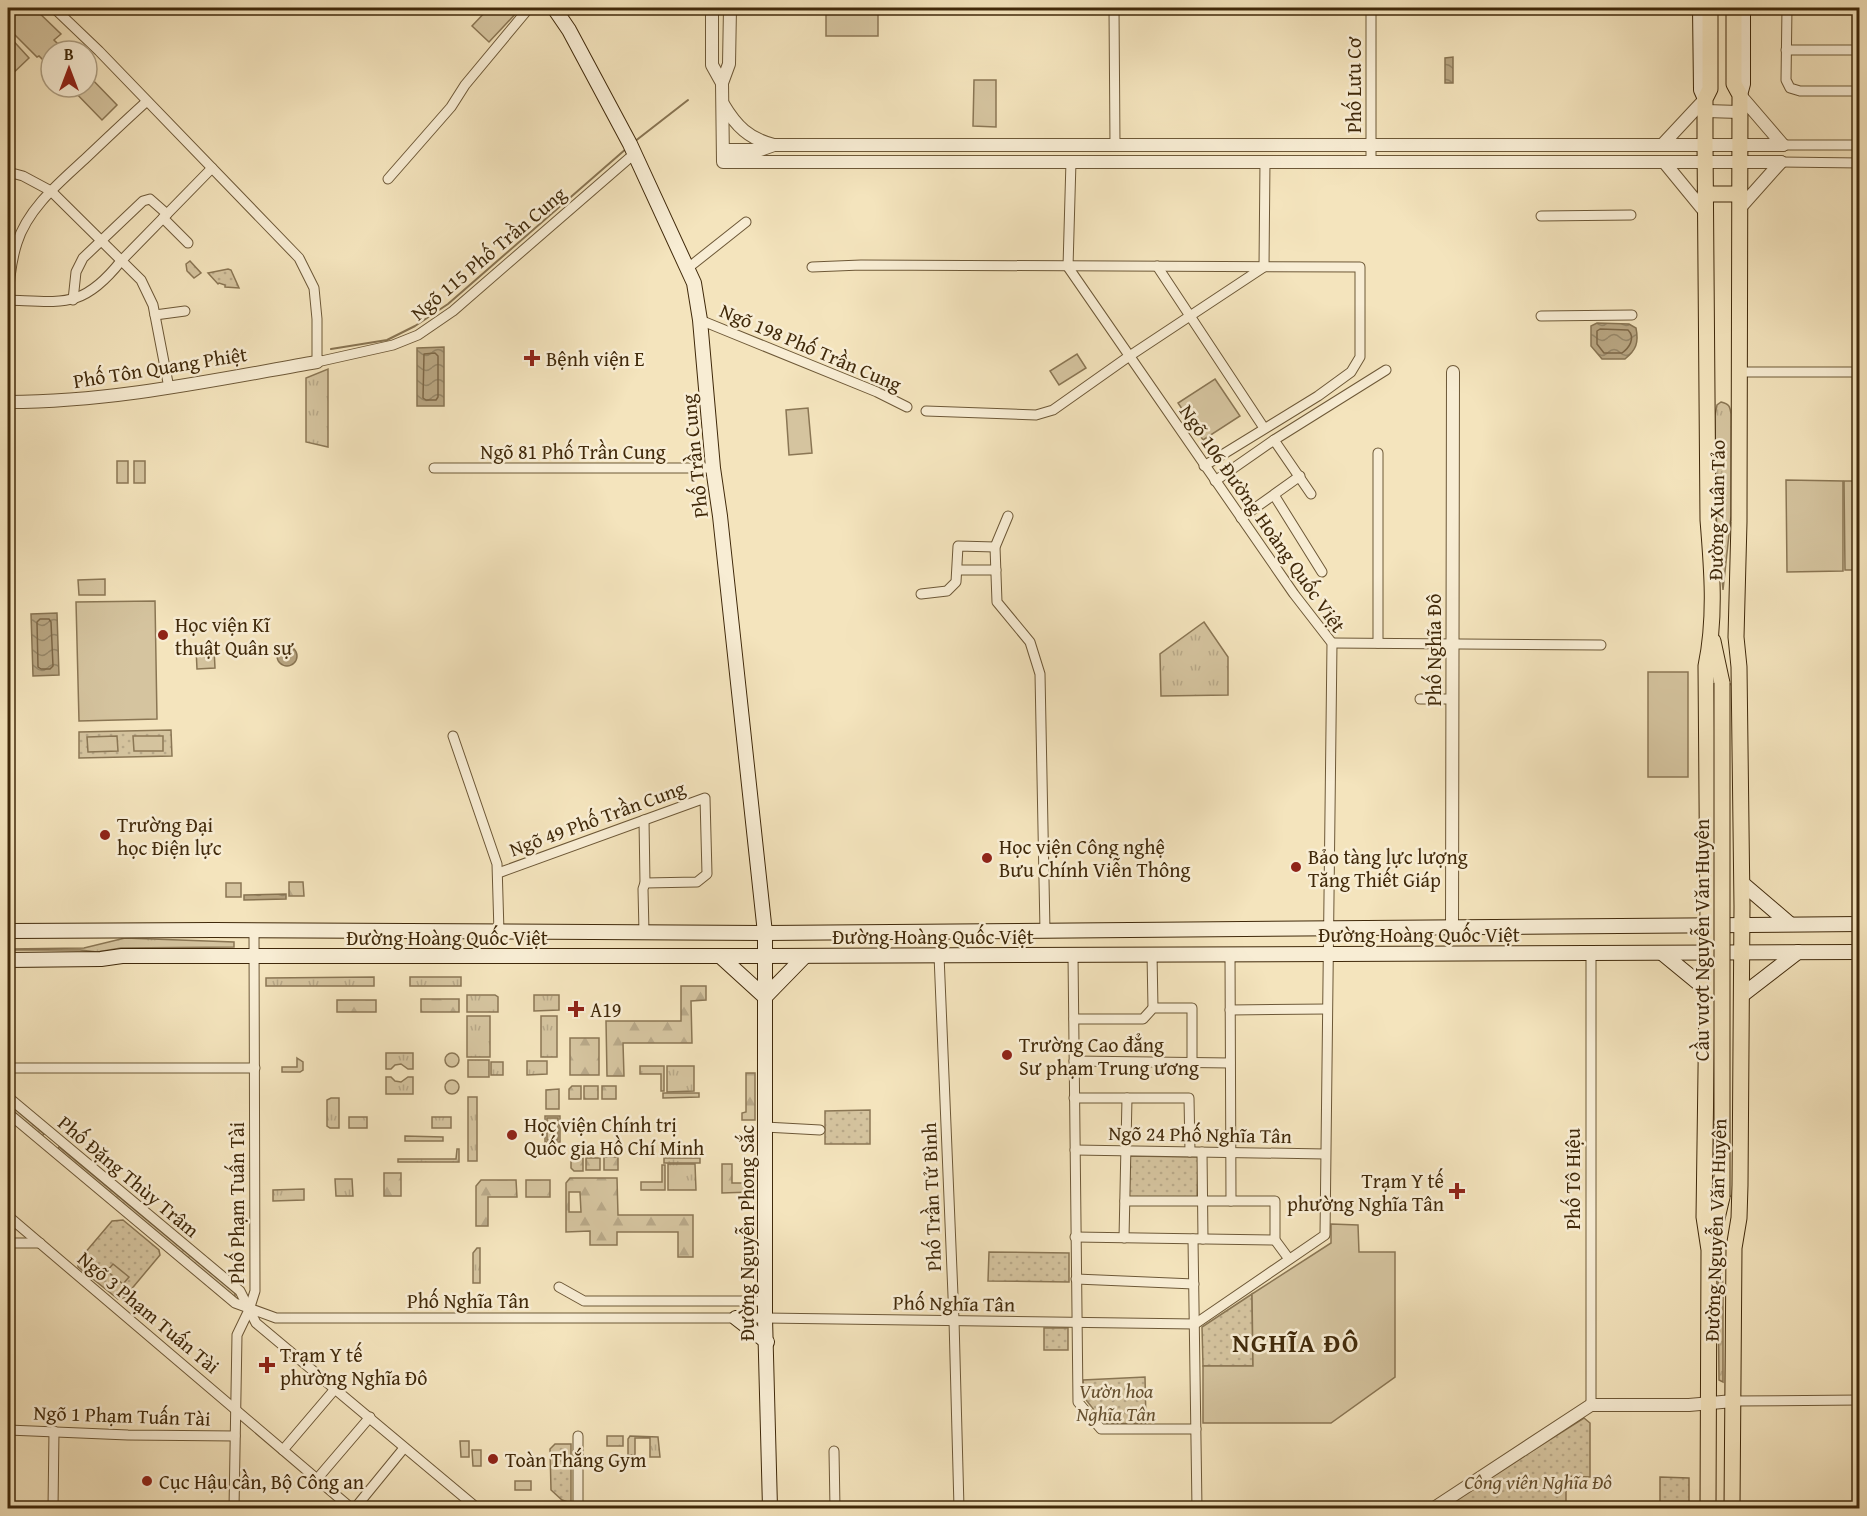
<svg xmlns="http://www.w3.org/2000/svg" width="1867" height="1516" font-family="'Gentium Book Plus',serif">
	<defs>
		<pattern id="grass-tufts" width="24" height="20" patternUnits="userSpaceOnUse" patternTransform="scale(1.5)"><rect width="24" height="20" fill="#d5c49f"/><path d="M3 7l-1-3M5 7V3M7 7l1-3M15 17l-1-3M17 17v-4M19 17l1-3" fill="none" stroke="#b8a888"/></pattern>
		<pattern id="forest-firs" width="22" height="20" patternUnits="userSpaceOnUse" patternTransform="scale(1.5)"><rect width="22" height="20" fill="#d5c49f"/><path d="M5 1l3.5 6h-7zM16 11l3.5 6h-7z" fill="#b8a888"/></pattern>
		<pattern id="park-dots" width="8" height="8" patternUnits="userSpaceOnUse" patternTransform="scale(1.5)"><rect width="8" height="8" fill="#d5c49f"/><path d="M2 2h.1M6 6h.1" fill="none" stroke="#b8a888" stroke-width="1.8" stroke-linecap="round"/></pattern>
		<pattern id="water-waves" width="16" height="10" patternUnits="userSpaceOnUse" patternTransform="scale(1.5)"><rect width="16" height="10" fill="#b7a480"/><path d="M0 5q4-4 8 0t8 0" fill="none" stroke="#968667"/></pattern>
	</defs>
	<rect width="100%" height="100%" fill="#f4e4bd"/>
	<filter id="stains"><feTurbulence type="fractalNoise" baseFrequency=".00333" numOctaves="4"/><feColorMatrix values="0 0 0 0 .2 0 0 0 0 .09 0 0 0 0 .02 0 0 0 .5 -.17"/></filter>
	<radialGradient id="worn" r=".72"><stop offset=".6" stop-color="#630" stop-opacity="0"/><stop offset="1" stop-color="#630" stop-opacity=".3"/></radialGradient>
	<g fill="url(#grass-tufts)" stroke="#8a7654" stroke-width="1.5">
		<polygon points="328,369 328,447 306,442 306,378"/>
		<path d="M1721 402C1729 404 1730 406 1731 414V516L1723 590 1716 515 1715 415 1717 405Z"/>
		<polygon points="1204,622 1228,657 1228,695 1161,696 1160,654"/>
		<polygon points="125,938 234,942 234,947 121,948 97,952 80,950 8,950 8,949 84,948"/>
		<polygon points="374,977 374,986 266,986 266,978"/>
		<rect x="410" y="977" width="51" height="9"/>
		<polygon points="467,995 495,995 498,997 498,1012 467,1012"/>
		<polygon points="534,995 559,995 559,1010 534,1011"/>
		<rect x="467" y="1016" width="23" height="41"/>
		<rect x="541" y="1016" width="16" height="41"/>
		<polygon points="386,1053 413,1053 413,1069 408,1069 401,1064 395,1065 391,1069 386,1069"/>
		<circle cx="452" cy="1060" r="7"/>
		<polygon points="297,1058 303,1062 303,1070 300,1072 282,1072 282,1067 297,1067"/>
		<rect x="468" y="1060" width="21" height="17"/>
		<polygon points="527,1061 547,1061 547,1074 527,1075"/>
		<rect x="491" y="1062" width="12" height="13"/>
		<polygon points="640,1066 664,1066 664,1091 661,1091 661,1074 640,1074"/>
		<polygon points="667,1066 694,1066 694,1091 667,1092"/>
		<polygon points="386,1077 391,1077 395,1081 401,1082 408,1077 413,1077 413,1094 386,1094"/>
		<circle cx="452" cy="1087" r="7"/>
		<polygon points="559,1089 559,1109 546,1109 546,1090"/>
		<polygon points="663,1093 699,1093 699,1097 663,1098"/>
		<rect x="468" y="1097" width="9" height="64"/>
		<polygon points="331,1098 339,1098 339,1128 330,1128 327,1126 327,1100"/>
		<rect x="349" y="1117" width="18" height="11"/>
		<rect x="432" y="1117" width="19" height="11"/>
		<polygon points="405,1136 443,1137 443,1141 405,1141"/>
		<polygon points="457,1149 459,1149 459,1162 398,1162 398,1159 456,1159"/>
		<rect x="664" y="1158" width="36" height="5"/>
		<polygon points="668,1164 695,1164 696,1190 668,1190"/>
		<polygon points="662,1165 665,1165 665,1190 641,1190 641,1182 662,1182"/>
		<polygon points="335,1179 352,1179 353,1196 336,1196"/>
		<polygon points="304,1189 304,1200 273,1201 273,1190"/>
		<polygon points="477,1248 480,1248 480,1283 473,1283 473,1253"/>
		<polygon points="1721,1268 1723,1285 1723,1382 1719,1380 1718,1284"/>
		<rect x="607" y="1436" width="16" height="10"/>
		<polygon points="630,1436 658,1437 660,1457 650,1457 650,1438 635,1438 635,1455 628,1455 628,1439"/>
	</g>
	<g fill="url(#forest-firs)" stroke="#8a7654" stroke-width="1.5" fill-rule="evenodd">
		<polygon points="289,882 303,882 304,896 289,896"/>
		<rect x="226" y="883" width="15" height="14"/>
		<polygon points="681,986 706,986 706,1000 691,1001 692,1043 623,1043 624,1076 607,1076 606,1021 681,1021"/>
		<rect x="421" y="999" width="38" height="13"/>
		<rect x="337" y="1000" width="39" height="12"/>
		<rect x="570" y="1038" width="29" height="37"/>
		<polygon points="746,1073 755,1073 755,1120 742,1120 742,1113 746,1112"/>
		<polygon points="572,1086 581,1086 581,1099 569,1099 569,1089"/>
		<rect x="584" y="1086" width="14" height="13"/>
		<rect x="602" y="1086" width="14" height="13"/>
		<rect x="604" y="1157" width="14" height="13"/>
		<polygon points="571,1158 583,1158 583,1171 574,1171 571,1168"/>
		<rect x="586" y="1158" width="14" height="12"/>
		<polygon points="722,1164 732,1164 732,1183 751,1183 751,1192 722,1193"/>
		<rect x="384" y="1173" width="17" height="23"/>
		<path d="M570 1178H617L618 1215H693V1257H678V1232H617V1245H590V1231L566 1232V1183ZM569 1192H580L581 1212H569Z"/>
		<polygon points="481,1180 516,1180 517,1197 488,1197 488,1226 476,1226 476,1186"/>
		<rect x="526" y="1180" width="24" height="17"/>
	</g>
	<g fill="url(#park-dots)" stroke="#8a7654" stroke-width="1.5">
		<polygon points="190,261 201,273 194,278 187,271 186,264"/>
		<polygon points="228,269 231,270 239,288 225,287 225,285 219,283 218,284 208,273"/>
		<polygon points="171,730 172,756 79,758 79,732"/>
		<polygon points="8,1103 44,1134 41,1137 8,1109"/>
		<polygon points="870,1110 870,1144 825,1144 825,1111"/>
		<rect x="545" y="1116" width="15" height="26"/>
		<polygon points="59,1147 235,1293 235,1297 233,1297 58,1149"/>
		<polygon points="1129,1156 1198,1157 1197,1198 1129,1197"/>
		<polygon points="123,1220 159,1250 160,1255 124,1298 118,1299 78,1267 78,1261 112,1221"/>
		<polygon points="989,1252 1069,1253 1069,1282 988,1281"/>
		<polygon points="1252,1294 1253,1366 1203,1366 1202,1327"/>
		<rect x="1044" y="1328" width="24" height="22"/>
		<polygon points="1145,1377 1146,1423 1105,1424 1083,1396 1083,1380"/>
		<polygon points="1584,1418 1590,1423 1590,1477 1566,1476 1566,1508 1442,1508"/>
		<polygon points="555,1444 571,1444 571,1503 562,1500 551,1490 550,1449"/>
		<polygon points="1660,1477 1689,1478 1689,1508 1660,1508"/>
	</g>
	<g fill="#d5c49f" stroke="#8a7654" stroke-width="1.5">
		<polygon points="23,8 34,8 61,34 54,40 65,51 51,51 51,68 39,56 37,57 8,28 8,22"/>
		<polygon points="489,8 521,8 489,42 472,26"/>
		<rect x="826" y="13" width="52" height="23"/>
		<polygon points="8,35 29,58 8,78"/>
		<polygon points="87,74 117,105 102,120 70,87 87,87"/>
		<polygon points="974,80 996,80 996,127 973,126"/>
		<polygon points="1077,354 1086,368 1059,385 1050,371"/>
		<polygon points="1215,379 1240,416 1203,440 1178,403"/>
		<polygon points="808,408 812,453 789,455 786,410"/>
		<rect x="117" y="461" width="11" height="22"/>
		<rect x="134" y="461" width="11" height="22"/>
		<polygon points="1786,480 1843,481 1843,571 1787,572"/>
		<polygon points="1844,481 1859,481 1859,570 1845,570"/>
		<polygon points="105,579 105,595 79,595 78,580"/>
		<polygon points="155,601 157,719 79,721 76,602"/>
		<polygon points="196,648 214,648 215,668 197,669"/>
		<polygon points="1688,672 1688,777 1648,777 1648,672"/>
		<polygon points="117,736 118,751 88,752 87,737"/>
		<polygon points="133,736 163,736 163,751 134,751"/>
		<rect x="547" y="1118" width="11" height="22"/>
		<polygon points="1331,1224 1358,1225 1359,1252 1395,1252 1395,1377 1331,1423 1203,1423 1203,1366 1253,1366 1252,1294 1331,1243"/>
		<polygon points="113,1264 129,1277 123,1284 107,1271"/>
		<polygon points="460,1441 469,1441 469,1457 461,1457"/>
		<polygon points="472,1450 481,1450 481,1466 473,1466"/>
		<rect x="515" y="1481" width="16" height="9"/>
	</g>
	<g fill="url(#water-waves)" stroke="#877351" stroke-width="1.5">
		<polygon points="1453,57 1453,83 1445,83 1445,58"/>
		<path d="M1597 323 1629 324 1636 328C1639 343 1636 350 1625 359H1602L1591 346V326Z"/>
		<polygon points="444,347 444,406 417,406 417,348"/>
		<polygon points="57,613 59,675 33,676 31,614"/>
		<circle cx="287" cy="656" r="10"/>
		<polygon points="286,894 286,899 244,900 244,895"/>
	</g>
	<g fill="none" stroke-linecap="round" stroke-linejoin="round">
		<g stroke="#7c6645" stroke-width="1.5">
			<path d="M1600 329 1628 330C1636 338 1629 348 1622 353H1604L1597 344V331Z"/>
			<polygon points="424,354 435,353 438,356 438,397 436,400 426,400 423,398"/>
			<polygon points="40,619 49,619 51,622 53,666 50,669 41,669 38,667 37,622"/>
		</g>
		<g stroke="#877351" stroke-width="2">
			<polyline points="682,8 687,12"/>
			<polyline points="634,142 688,100"/>
			<polyline points="331,349 387,340 415,326 448,304 627,148"/>
		</g>
		<g stroke="#6d5837" stroke-width="11">
			<g id="minor">
				<polyline points="54,8 99,51 299,258 314,288 317,319 317,362 393,345 418,335 453,311 634,154"/>
				<polyline points="1114,8 1115,145"/>
				<polyline points="1787,8 1786,80 1790,88 1800,91 1860,91"/>
				<polyline points="1786,50 1860,50"/>
				<polyline points="1783,145 1860,145"/>
				<polyline points="1371,162 1371,8"/>
				<polyline points="1781,162 1860,163"/>
				<polyline points="8,172 23,176 51,191 141,280 153,305 169,388"/>
				<polyline points="388,179 451,107 465,85 529,8"/>
				<polyline points="1541,216 1631,215"/>
				<polyline points="163,218 188,243"/>
				<polyline points="1157,266 1264,428"/>
				<polyline points="812,267 861,265 1360,267 1360,357 1351,372 1318,396 1204,466"/>
				<polyline points="688,268 746,222"/>
				<path d="M8 300C63 302 83 309 121 261L212 168"/>
				<polyline points="73,300 76,272 83,258 143,201 150,199 167,214"/>
				<polyline points="155,315 185,311"/>
				<polyline points="1541,316 1632,315"/>
				<polyline points="700,320 877,392 907,407"/>
				<polyline points="1739,372 1860,372"/>
				<path d="M8 403C8 356 3 286 17 243 28 208 60 182 86 158 106 139 126 120 146 102"/>
				<polyline points="926,411 1036,415 1053,410 1128,357 1264,267 1265,161"/>
				<polyline points="434,468 713,468"/>
				<polyline points="1215,481 1274,440"/>
				<polyline points="1311,494 1274,440 1386,370"/>
				<polyline points="1274,495 1322,572"/>
				<polyline points="1008,516 995,547 997,602 1030,642 1040,674 1045,931"/>
				<polyline points="1241,518 1300,476"/>
				<polyline points="958,570 996,570"/>
				<polyline points="921,594 947,591 956,582 958,546 995,547"/>
				<polyline points="1332,643 1601,645"/>
				<polyline points="1378,643 1378,453"/>
				<polyline points="1420,699 1452,699"/>
				<polyline points="453,736 497,864 499,932"/>
				<polyline points="501,872 705,798 707,874 697,882 645,883"/>
				<polyline points="644,932 643,889 645,883 644,820"/>
				<polyline points="1591,953 1591,1405"/>
				<polyline points="1152,954 1153,1008"/>
				<polyline points="1230,954 1231,1201"/>
				<polyline points="939,955 954,1320 959,1508"/>
				<polyline points="1073,955 1078,1402 1101,1429 1196,1429"/>
				<polyline points="1230,1010 1327,1009"/>
				<polyline points="1074,1019 1143,1019 1153,1008 1192,1008 1192,1063"/>
				<polyline points="1074,1061 1230,1063"/>
				<polyline points="8,1068 255,1068"/>
				<polyline points="8,1097 240,1291 256,1323 477,1508"/>
				<polyline points="1074,1098 1189,1098 1190,1152"/>
				<polyline points="8,1113 235,1303 276,1318 765,1318 1195,1324 1325,1235 1332,643 1294,594 1068,267 1071,161"/>
				<polyline points="765,1127 820,1130"/>
				<polyline points="1075,1150 1325,1154"/>
				<polyline points="1202,1152 1203,1239"/>
				<polyline points="1125,1201 1275,1201 1275,1240 1289,1259"/>
				<polyline points="8,1216 351,1508"/>
				<polyline points="1075,1237 1275,1240"/>
				<polyline points="1124,1238 1127,1098"/>
				<polyline points="1193,1239 1197,1508"/>
				<polyline points="8,1243 40,1243"/>
				<polyline points="1076,1279 1194,1284"/>
				<polyline points="559,1287 584,1301 766,1301"/>
				<polyline points="1733,1401 1860,1400"/>
				<polyline points="8,1430 128,1435 235,1436"/>
				<polyline points="578,1436 578,1508"/>
				<polyline points="283,1450 335,1389"/>
				<polyline points="834,1451 835,1508"/>
				<polyline points="317,1479 370,1417"/>
				<polyline points="53,1508 54,1431"/>
				<polyline points="234,1508 237,1335 249,1310 255,1291 254,931"/>
				<polyline points="355,1508 404,1448"/>
			</g>
		</g>
		<g stroke="#6d5837" stroke-width="14">
			<g id="tertiary">
				<polyline points="712,8 712,65 722,83"/>
				<polyline points="730,8 729,64 722,83 723,162 1781,162"/>
				<polyline points="1740,95 1783,145"/>
				<path d="M723 104C736 126 749 139 774 145"/>
				<polyline points="1706,111 1739,112"/>
				<polyline points="1663,144 1705,99"/>
				<polyline points="723,150 760,150 774,145 1783,145"/>
				<polyline points="1664,162 1705,212"/>
				<polyline points="1739,209 1781,162"/>
				<path d="M8 402C112 402 214 380 317 362"/>
				<polyline points="1452,927 1453,372"/>
				<polyline points="1434,1508 1591,1405 1689,1405 1733,1401"/>
			</g>
		</g>
		<g stroke="#40290a" stroke-width="16">
			<g id="secondary">
				<polyline points="554,8 569,30 630,144 694,283 700,320 713,468 720,516 765,933 765,1318 770,1508"/>
				<polyline points="1700,8 1701,90 1705,99"/>
				<polyline points="1740,95 1743,84 1743,8"/>
				<polyline points="1742,883 1790,924"/>
				<polyline points="8,931 214,930 765,933 1860,924"/>
				<polyline points="1662,953 1707,990"/>
				<polyline points="720,956 765,997"/>
				<polyline points="8,960 101,959 122,956 765,956 1860,952"/>
				<polyline points="1741,996 1798,952"/>
				<polyline points="765,997 805,956"/>
				<polyline points="736,1318 767,1342"/>
			</g>
		</g>
		<g stroke="#40290a" stroke-width="17">
			<g id="primary">
				<polyline points="1705,194 1739,194"/>
				<polyline points="1713,641 1722,683"/>
				<polyline points="1711,1244 1722,1197"/>
				<path d="M1708 1508 1709 1250 1704 1217 1708 925 1706 666C1716 618 1712 569 1708 520L1705 144V99L1710 89V8"/>
				<polyline points="1732,1508 1734,1248 1739,1218 1740,1185 1742,906 1739,667 1736,637 1739,522 1740,95 1734,84 1734,8"/>
			</g>
		</g>
		<use href="#minor" stroke="#f8edd4" stroke-width="9"/>
		<use href="#tertiary" stroke="#f8edd4" stroke-width="12"/>
		<use href="#secondary" stroke="#f8edd4" stroke-width="14"/>
		<use href="#primary" stroke="#f4e4bd" stroke-width="15"/>
		<g stroke="#40290a" stroke-width="17" stroke-linecap="butt">
			<polyline id="primary-bridge" points="1722,1197 1722,683"/>
		</g>
		<use href="#primary-bridge" stroke="#f4e4bd" stroke-width="15"/>
	</g>
	<g fill="#8f2418" stroke="#f8edd4" stroke-width="2">
		<path d="M529 349h6v6h6v6h-6v6h-6v-6h-6v-6h6z"/>
		<circle cx="163" cy="635" r="6"/>
		<circle cx="105" cy="835" r="6"/>
		<circle cx="987" cy="858" r="6"/>
		<circle cx="1296" cy="867" r="6"/>
		<path d="M573 1000h6v6h6v6h-6v6h-6v-6h-6v-6h6z"/>
		<circle cx="1007" cy="1055" r="6"/>
		<circle cx="512" cy="1135" r="6"/>
		<path d="M1454 1182h6v6h6v6h-6v6h-6v-6h-6v-6h6z"/>
		<path d="M264 1356h6v6h6v6h-6v6h-6v-6h-6v-6h6z"/>
		<circle cx="493" cy="1459" r="6"/>
		<circle cx="147" cy="1481" r="6"/>
	</g>
	<g text-anchor="middle" dominant-baseline="central" stroke-width="5" stroke-linejoin="round" paint-order="stroke">
		<g font-size="20" fill="#40290a" stroke="#f8edd4">
			<text transform="translate(1353 85) rotate(-90)">Phố Lưu Cơ</text>
			<text transform="translate(488 253) rotate(-40)">Ngõ 115 Phố Trần Cung</text>
			<text transform="translate(811 347) rotate(23)">Ngõ 198 Phố Trần Cung</text>
			<text transform="translate(160 367) rotate(-9)">Phố Tôn Quang Phiệt</text>
			<text x="573" y="451">Ngõ 81 Phố Trần Cung</text>
			<text transform="translate(694 456) rotate(-96)">Phố Trần Cung</text>
			<text transform="translate(1716 510) rotate(-89)">Đường Xuân Tảo</text>
			<text transform="translate(1263 518) rotate(55)">Ngõ 106 Đường Hoàng Quốc Việt</text>
			<text transform="translate(1433 650) rotate(-90)">Phố Nghĩa Đô</text>
			<text transform="translate(597 818) rotate(-20)">Ngõ 49 Phố Trần Cung</text>
			<text x="1419" y="934">Đường Hoàng Quốc Việt</text>
			<text x="933" y="936">Đường Hoàng Quốc Việt</text>
			<text x="447" y="937">Đường Hoàng Quốc Việt</text>
			<text transform="translate(1701 940) rotate(-90)">Cầu vượt Nguyễn Văn Huyên</text>
			<text transform="translate(1200 1134) rotate(1)">Ngõ 24 Phố Nghĩa Tân</text>
			<text transform="translate(129 1176) rotate(40)">Phố Đặng Thùy Trâm</text>
			<text transform="translate(1572 1179) rotate(-90)">Phố Tô Hiệu</text>
			<text transform="translate(931 1197) rotate(-92)">Phố Trần Tử Bình</text>
			<text transform="translate(236 1203) rotate(-90)">Phố Phạm Tuấn Tài</text>
			<text transform="translate(1715 1230) rotate(-88)">Đường Nguyễn Văn Huyên</text>
			<text transform="translate(746 1233) rotate(-90)">Đường Nguyễn Phong Sắc</text>
			<text x="468" y="1300">Phố Nghĩa Tân</text>
			<text transform="translate(954 1303) rotate(1)">Phố Nghĩa Tân</text>
			<text transform="translate(149 1312) rotate(40)">Ngõ 3 Phạm Tuấn Tài</text>
			<text transform="translate(122 1415) rotate(2)">Ngõ 1 Phạm Tuấn Tài</text>
		</g>
		<g font-size="20" fill="#40290a" stroke="#f8edd4" text-anchor="start">
			<text x="546" y="358">Bệnh viện E</text>
			<text x="175" y="624">Học viện Kĩ<tspan x="175" dy="23">thuật Quân sự</tspan></text>
			<text x="117" y="824">Trường Đại<tspan x="117" dy="23">học Điện lực</tspan></text>
			<text x="999" y="846">Học viện Công nghệ<tspan x="999" dy="23">Bưu Chính Viễn Thông</tspan></text>
			<text x="1308" y="856">Bảo tàng lực lượng<tspan x="1308" dy="23">Tăng Thiết Giáp</tspan></text>
			<text x="590" y="1009">A19</text>
			<text x="1019" y="1044">Trường Cao đẳng<tspan x="1019" dy="23">Sư phạm Trung ương</tspan></text>
			<text x="524" y="1124">Học viện Chính trị<tspan x="524" dy="23">Quốc gia Hồ Chí Minh</tspan></text>
			<text x="1444" y="1180" text-anchor="end">Trạm Y tế<tspan x="1444" dy="23">phường Nghĩa Tân</tspan></text>
			<text x="280" y="1354">Trạm Y tế<tspan x="280" dy="23">phường Nghĩa Đô</tspan></text>
			<text x="505" y="1459">Toàn Thắng Gym</text>
			<text x="159" y="1481">Cục Hậu cần, Bộ Công an</text>
		</g>
		<g font-size="20" font-style="italic" fill="#65502f" stroke="#f8edd4">
			<text x="1116" y="1390">Vườn hoa<tspan x="1116" dy="23">Nghĩa Tân</tspan></text>
			<text x="1538" y="1481">Công viên Nghĩa Đô</text>
		</g>
		<g font-size="26" font-weight="bold" letter-spacing="1.5" fill="#40290a" stroke="#f8edd4">
			<text x="1296" y="1342">NGHĨA ĐÔ</text>
		</g>
	</g>
	<rect width="1867" height="1516" fill="none" stroke="#f4e4bd" stroke-width="30"/>
	<rect x="9" y="9" width="1849" height="1498" fill="none" stroke="#40290a" stroke-width="3"/>
	<rect x="15" y="15" width="1837" height="1486" fill="none" stroke="#40290a" stroke-width="1.5"/>
	<g transform="translate(69 69)"><circle r="28" fill="#f8edd4" stroke="#ae9f83" stroke-width="1.5"/>
	<path d="M0-4.5L10 22L0 15L-10 22Z" fill="#8f2418"/>
	<text y="-9" font-size="16" font-weight="bold" text-anchor="middle" fill="#40290a">B</text>
	</g>
	<rect width="100%" height="100%" filter="url(#stains)"/>
	<rect width="100%" height="100%" fill="url(#worn)"/>
</svg>
